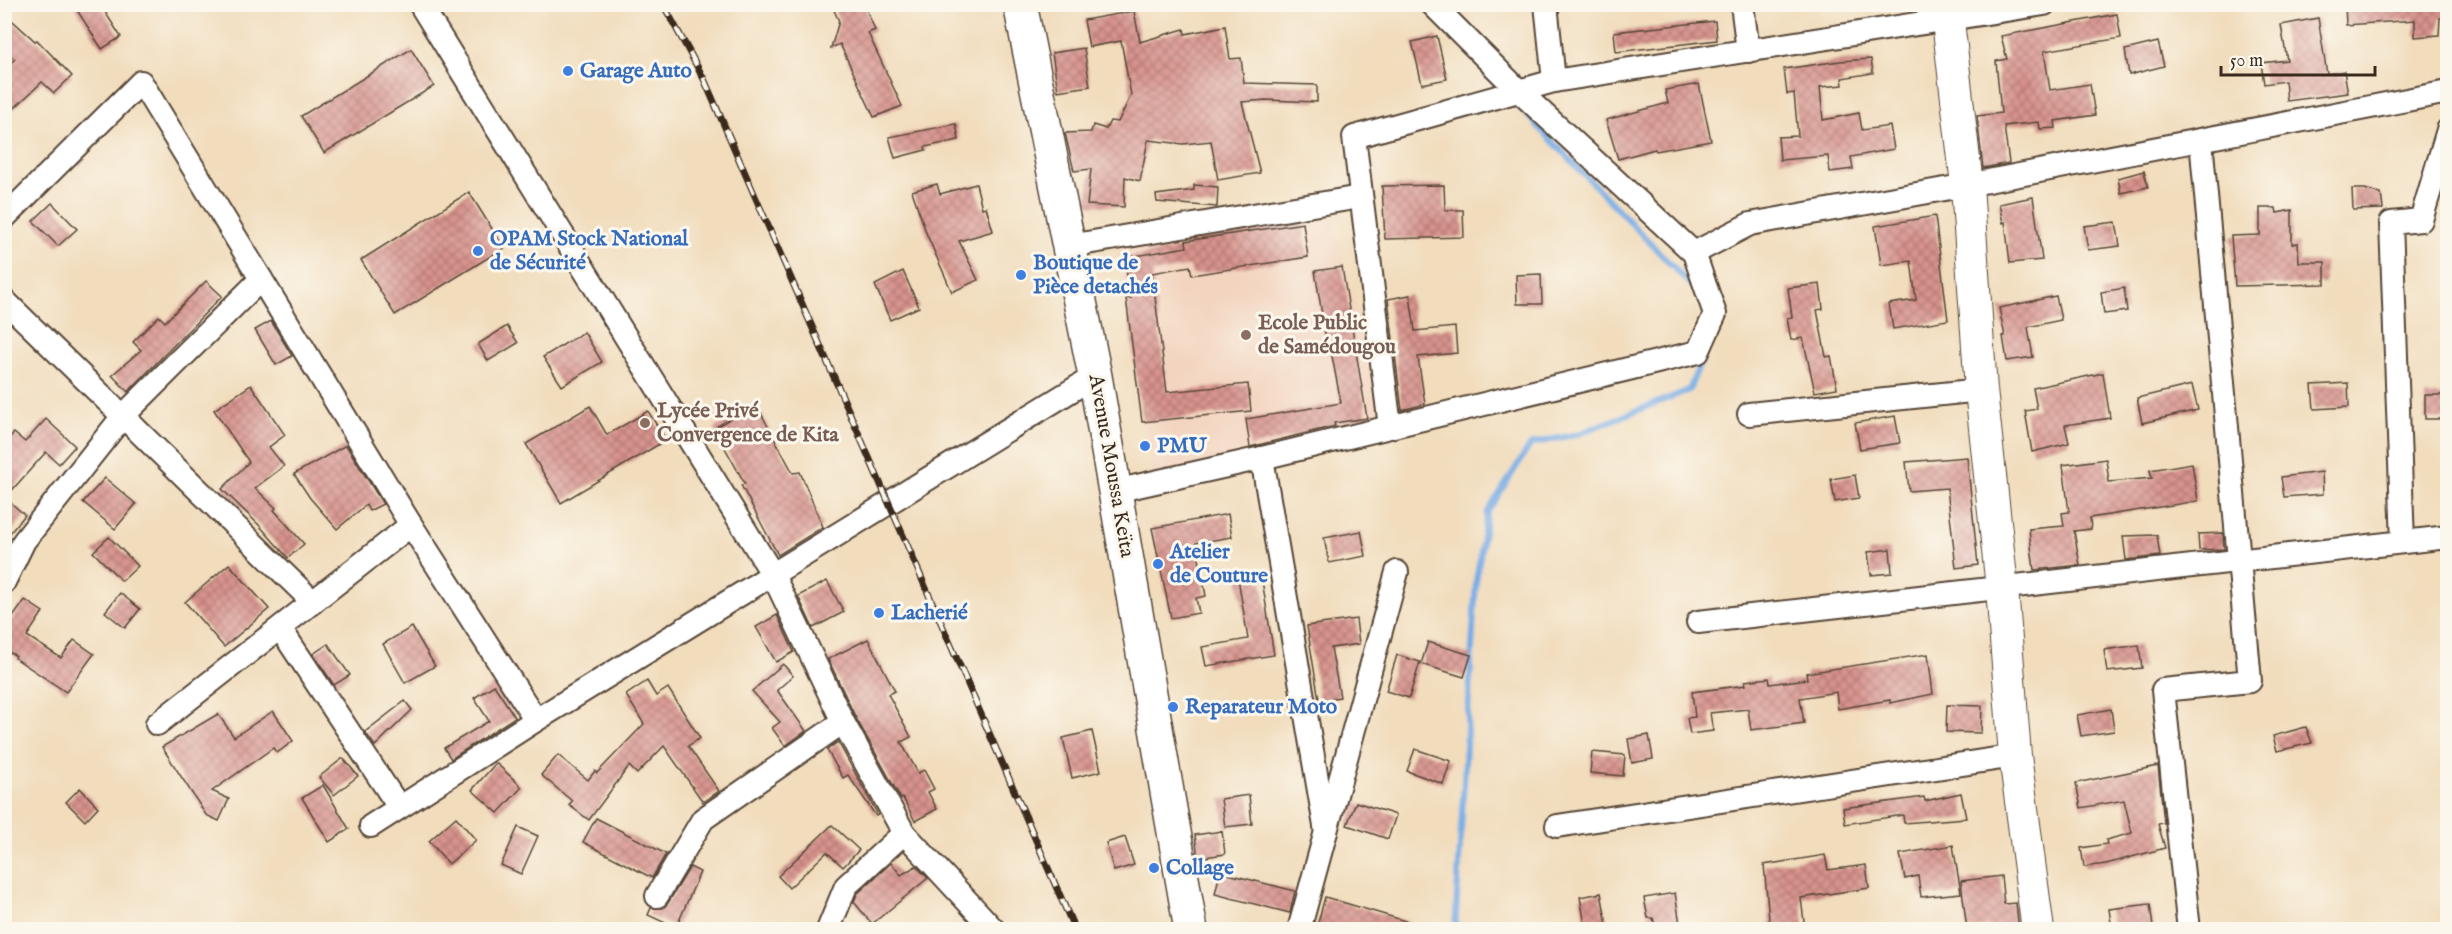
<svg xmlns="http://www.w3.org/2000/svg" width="2452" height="934" font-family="'IM FELL English',serif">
	<defs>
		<pattern id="building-cross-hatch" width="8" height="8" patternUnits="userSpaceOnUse" patternTransform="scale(1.5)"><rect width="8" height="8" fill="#d8938d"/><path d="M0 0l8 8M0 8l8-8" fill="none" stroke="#b07873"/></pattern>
	</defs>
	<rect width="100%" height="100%" fill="#fbf7ec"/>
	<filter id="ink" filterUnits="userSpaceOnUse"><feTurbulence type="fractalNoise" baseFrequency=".0167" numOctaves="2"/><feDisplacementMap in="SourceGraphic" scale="12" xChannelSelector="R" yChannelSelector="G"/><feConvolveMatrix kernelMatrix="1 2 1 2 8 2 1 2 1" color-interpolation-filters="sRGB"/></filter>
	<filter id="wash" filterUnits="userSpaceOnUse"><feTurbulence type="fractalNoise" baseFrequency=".008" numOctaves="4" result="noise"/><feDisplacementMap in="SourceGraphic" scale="24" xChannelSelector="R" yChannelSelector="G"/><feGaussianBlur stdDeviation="1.35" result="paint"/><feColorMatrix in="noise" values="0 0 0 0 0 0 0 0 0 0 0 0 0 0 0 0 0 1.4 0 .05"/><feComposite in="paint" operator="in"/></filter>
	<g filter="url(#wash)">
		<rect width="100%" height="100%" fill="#f1dcbc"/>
		<polygon fill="#f3d4bf" points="1334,216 1382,426 1153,476 1116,243"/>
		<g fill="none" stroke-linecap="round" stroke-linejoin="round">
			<g stroke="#78ace5" stroke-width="6">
				<polyline points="1510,97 1700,295"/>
				<polyline points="1455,930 1476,581 1487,513 1531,444 1578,434 1689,390 1703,356"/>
			</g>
		</g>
		<g id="blocks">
			<g fill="url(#building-cross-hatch)">
				<polygon points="73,4 100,4 121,37 102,49"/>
				<polygon points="831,4 864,4 875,30 868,33 902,106 874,117 840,44 831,48 839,21"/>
				<polygon points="2345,4 2448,4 2448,17 2440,18 2439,35 2415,37 2415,20 2346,25"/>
				<polygon points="1134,11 1140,42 1184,29 1185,34 1225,26 1230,59 1241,58 1244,83 1317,85 1317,102 1266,100 1242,102 1260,173 1218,180 1211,141 1183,144 1148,140 1140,181 1125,177 1124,207 1087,205 1091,169 1074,171 1065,133 1091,132 1093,125 1106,129 1110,121 1118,122 1131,95 1121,41 1089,47 1084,20"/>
				<polygon points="4,13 35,41 37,40 72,76 54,93 42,82 4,118 4,69 15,59 4,50"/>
				<polygon points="2117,14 2121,38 2044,51 2050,90 2090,84 2095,115 2055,121 2056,128 2040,129 2039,122 2004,126 2009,163 1983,168 1977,116 2001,113 1996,61 2007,59 2001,36"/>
				<polygon points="2318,18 2327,74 2344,71 2348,93 2287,101 2285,81 2264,84 2261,63 2287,60 2281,25"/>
				<polygon points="1715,21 1717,40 1616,52 1614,32"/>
				<polygon points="1437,36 1447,79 1422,84 1412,42"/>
				<polygon points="2158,42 2164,66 2129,75 2125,50"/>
				<polygon points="1084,48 1090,86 1058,91 1052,53"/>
				<polygon points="411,49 434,86 324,153 301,116"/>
				<polygon points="1871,59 1873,73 1842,78 1843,85 1820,87 1823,120 1859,113 1862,130 1890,126 1894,149 1851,157 1853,169 1830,172 1828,156 1780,160 1778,137 1798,136 1794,93 1787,94 1784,69 1840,61"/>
				<polygon points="1699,84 1711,141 1656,151 1655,149 1618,159 1606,120 1668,103 1665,90"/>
				<polygon points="956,124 959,140 925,147 926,150 895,158 889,137"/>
				<polygon points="2144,171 2148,187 2121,193 2118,178"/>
				<polygon points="937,184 940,194 976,184 982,208 986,207 993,231 959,241 978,280 952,292 927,235 912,191"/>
				<polygon points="1194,185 1218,187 1217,207 1157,202 1156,195 1194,190"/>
				<polygon points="1444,185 1445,210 1463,210 1464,237 1385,239 1382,186"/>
				<polygon points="2352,189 2365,189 2381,194 2383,209 2353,210"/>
				<polygon points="469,192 504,248 395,315 361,260"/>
				<polygon points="2033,197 2042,260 2010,263 2005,222 2003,223 1999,204"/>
				<polygon points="52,203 77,229 58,246 33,221"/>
				<polygon points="2260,208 2276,208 2277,213 2292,210 2292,244 2298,243 2299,262 2325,262 2325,284 2235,286 2231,236 2260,235"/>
				<polygon points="1935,216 1948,320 1893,329 1889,304 1916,300 1911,261 1881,265 1875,226"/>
				<polygon points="2116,222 2120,246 2088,250 2084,226"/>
				<polygon points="1303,223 1308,257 1192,275 1190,266 1152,273 1167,392 1248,384 1251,411 1142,422 1126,298 1131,298 1124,258 1187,247 1186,241"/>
				<polygon points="1342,267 1367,418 1334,423 1335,426 1250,447 1246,419 1341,403 1331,351 1328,352 1315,271"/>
				<polygon points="903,271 919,307 890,320 875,285"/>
				<polygon points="1541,274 1542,304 1517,304 1516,275"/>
				<polygon points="206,281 222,296 128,392 112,375 141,350 133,342 159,316 165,322"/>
				<polygon points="1820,284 1823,309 1817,310 1826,357 1831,356 1837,388 1815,392 1803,338 1791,340 1787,318 1792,317 1788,288"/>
				<polygon points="2124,288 2127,311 2104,314 2101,292"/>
				<polygon points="1410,295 1415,331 1455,327 1457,353 1418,357 1425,404 1402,410 1388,299"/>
				<polygon points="2056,296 2061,320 2028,327 2033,357 2007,361 2003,336 2005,336 1999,308"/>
				<polygon points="271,321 292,356 276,365 255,330"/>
				<polygon points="507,326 518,343 488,361 478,344"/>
				<polygon points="584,332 602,362 562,386 543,357"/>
				<polygon points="2103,373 2110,418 2065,425 2069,443 2032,452 2025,411 2037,409 2033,388"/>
				<polygon points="2348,383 2349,407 2314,409 2312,385"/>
				<polygon points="251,385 285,435 269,447 284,466 255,488 276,508 274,510 304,544 288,558 259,525 222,489 249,462 214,410"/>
				<polygon points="2192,385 2198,410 2142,423 2137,398"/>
				<rect x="2425" y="395" width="23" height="24"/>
				<polygon points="756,404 793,473 800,472 823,527 778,555 741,485 745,484 714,428"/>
				<polygon points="590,406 607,435 648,411 666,440 561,503 526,444"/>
				<polygon points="1895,416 1900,443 1860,449 1855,423"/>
				<polygon points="46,419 75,446 59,464 46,452 5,498 25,515 4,540 4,443 14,433 25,442"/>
				<polygon points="346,445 383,504 369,511 366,505 337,529 310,498 294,474"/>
				<polygon points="1967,457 1978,565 1956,568 1947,488 1909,491 1906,462"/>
				<polygon points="2106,459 2109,482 2152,478 2150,470 2192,463 2198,501 2090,518 2091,529 2074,531 2080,565 2034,570 2029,529 2064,526 2062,513 2069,512 2063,465"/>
				<polygon points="2322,472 2323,494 2284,497 2281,477"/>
				<polygon points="1855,475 1859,498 1835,502 1831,479"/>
				<polygon points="105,478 136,504 115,529 83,502"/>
				<polygon points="1228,514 1232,537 1196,543 1206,596 1196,598 1199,613 1171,618 1152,528"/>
				<polygon points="1361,531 1366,556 1329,563 1324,538"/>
				<polygon points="2223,533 2224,549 2199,550 2198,534"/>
				<polygon points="2157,535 2160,556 2126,560 2123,536"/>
				<polygon points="109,537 138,566 122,581 93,552"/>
				<polygon points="1890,549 1892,573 1871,575 1868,552"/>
				<polygon points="229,564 269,609 224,647 185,602"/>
				<polygon points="1261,574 1274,655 1206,666 1202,647 1248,639 1238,578"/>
				<polygon points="827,581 844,612 813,628 798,596"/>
				<polygon points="120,593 140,609 125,628 105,612"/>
				<polygon points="25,600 43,612 27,636 61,658 74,640 94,654 66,692 15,658 16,656 4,649 4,630"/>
				<polygon points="777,615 794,652 776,662 756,627"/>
				<polygon points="1356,619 1359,644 1331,648 1340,697 1319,700 1307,626"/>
				<polygon points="412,627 435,666 405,683 383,644"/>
				<polygon points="868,639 895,691 888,694 911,737 901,742 918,773 924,770 934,789 928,792 937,809 915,821 903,798 901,799 855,716 828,659"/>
				<polygon points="1428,642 1471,655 1464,677 1421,664"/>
				<polygon points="328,644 350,675 334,685 313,654"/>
				<polygon points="2139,645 2142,668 2107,672 2104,650"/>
				<polygon points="1928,654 1933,694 1890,703 1890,700 1838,709 1836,692 1800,698 1804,723 1751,730 1748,709 1710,713 1713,731 1690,734 1687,718 1695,717 1692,692 1746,685 1745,681 1769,678 1770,684 1807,679 1806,673"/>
				<polygon points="1397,655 1420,662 1409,698 1386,691"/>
				<polygon points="783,664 793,676 777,690 806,731 785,746 772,728 780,722 752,691"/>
				<polygon points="647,681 656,696 668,688 700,738 688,746 719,791 703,802 664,746 637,774 629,766 589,820 569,805 572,801 541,775 558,755 588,780 595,771 597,773 644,724 626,695"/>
				<polygon points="494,685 515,717 451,759 444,748 489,721 474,698"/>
				<polygon points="405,701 412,710 375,746 365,732"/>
				<polygon points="1947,705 1982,706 1981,733 1946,732"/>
				<polygon points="2111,709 2114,731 2081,736 2077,715"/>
				<polygon points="273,711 293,741 277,753 273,748 212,791 229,799 219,821 206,815 162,747 218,714 234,737"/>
				<polygon points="2306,727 2312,743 2277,751 2273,736"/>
				<polygon points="1092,731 1101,771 1072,778 1063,738"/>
				<polygon points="1649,735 1653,759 1632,763 1628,739"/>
				<polygon points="838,742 878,815 876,816 848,775 843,778 827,750"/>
				<polygon points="1415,749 1451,761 1443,784 1407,771"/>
				<polygon points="1592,752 1625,755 1623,776 1590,773"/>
				<polygon points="343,758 358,776 334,795 319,777"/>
				<polygon points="496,763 522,787 498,813 472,790"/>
				<polygon points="2158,766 2164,823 2158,824 2165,848 2106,864 2084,867 2081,848 2107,844 2106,840 2132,833 2124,800 2081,808 2076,783"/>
				<polygon points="323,785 349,829 329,842 302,798"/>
				<polygon points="80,788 98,807 85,821 66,802"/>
				<polygon points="1961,793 1966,818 1904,823 1903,815 1845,824 1843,808 1924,797 1925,801"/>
				<polygon points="1249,795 1252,824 1225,827 1221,799"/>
				<polygon points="1356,802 1396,815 1388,839 1347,825"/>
				<polygon points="456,817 476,840 449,864 429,841"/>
				<polygon points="596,818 666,854 652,878 583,842"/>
				<polygon points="832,825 859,850 843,867 827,852 789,888 778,876"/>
				<polygon points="518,827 538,836 521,874 501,865"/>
				<polygon points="1222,831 1225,854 1198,858 1195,835"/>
				<polygon points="1125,837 1134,865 1114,871 1106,843"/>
				<polygon points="1953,845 1961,893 1921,897 1918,876 1905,879 1900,854"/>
				<polygon points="1825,855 1828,870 1866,865 1869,888 1801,898 1805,930 1770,930 1764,865"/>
				<polygon points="891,863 901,875 916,866 928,878 872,924 854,902 857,894"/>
				<polygon points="690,867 700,872 676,928 648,915 651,908 663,908 668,903"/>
				<polygon points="1220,872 1295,891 1290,913 1215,894"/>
				<polygon points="2001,876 2004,904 2016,903 2019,930 1992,930 1991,927 1967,930 1961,881"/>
				<polygon points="1601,893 1608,930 1586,930 1580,897"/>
				<polygon points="1675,893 1681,930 1656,930 1653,918 1648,918 1644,898"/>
				<polygon points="1325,897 1419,925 1419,930 1316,930"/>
				<polygon points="2150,904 2153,927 2112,930 2109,909"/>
			</g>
		</g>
	</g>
	<g filter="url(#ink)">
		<use href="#blocks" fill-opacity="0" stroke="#564536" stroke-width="1.5"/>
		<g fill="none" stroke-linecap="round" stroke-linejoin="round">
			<g stroke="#564536" stroke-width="26">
				<g id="street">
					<polyline points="420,4 773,575 843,722 904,833 994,930"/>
					<polyline points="1546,4 1554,81"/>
					<polyline points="1742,4 1748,51"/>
					<polyline points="4,218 141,82 411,525 536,720"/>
					<polyline points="1069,246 1360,197"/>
					<polyline points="1694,253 1750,224 1967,185 2448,92"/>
					<polyline points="4,300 313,602"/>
					<polyline points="1749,414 1981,390"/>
					<polyline points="1390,427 1354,137 1554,81 2044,4"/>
					<polyline points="1262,458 1326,832"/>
					<polyline points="1115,491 1262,458 1698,352 1715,314 1694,253 1520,92 1432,4"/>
					<polyline points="2403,542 2391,223 2421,220 2448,130"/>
					<polyline points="4,582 24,541 123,416 261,279"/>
					<polyline points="1698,622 2448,537"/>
					<polyline points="280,628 399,807"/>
					<polyline points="157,724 411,525"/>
					<polyline points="371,826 536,720 1095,376"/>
					<polyline points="1557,826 2015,756"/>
					<polyline points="657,896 703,819 843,722"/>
					<polyline points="828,930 846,886 904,833"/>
					<polyline points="1299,930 1397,572"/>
					<polyline points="2189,930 2163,690 2250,681 2201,140"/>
				</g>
			</g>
			<g stroke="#564536" stroke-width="34">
				<polyline id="secondary" points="1946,4 1967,185 1981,390 2002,588 2015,756 2038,930"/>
			</g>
			<g stroke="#564536" stroke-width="36">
				<polyline id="primary" points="1020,4 1095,376 1191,930"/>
			</g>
			<use href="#street" stroke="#fff" stroke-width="22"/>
			<use href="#secondary" stroke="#fff" stroke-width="32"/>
			<use href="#primary" stroke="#fff" stroke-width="33"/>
			<g stroke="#3b2a1e" stroke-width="7">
				<polyline id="rail" points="663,4 704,79 1075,930"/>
			</g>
			<use href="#rail" stroke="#fbf7ec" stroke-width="4.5" stroke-dasharray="14" stroke-linecap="butt"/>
		</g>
	</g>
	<g fill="#3f7fe0" stroke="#fbf7ec" stroke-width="2">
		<circle cx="568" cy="71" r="6"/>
		<circle cx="478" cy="251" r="6"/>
		<circle cx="1021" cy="275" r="6"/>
		<circle cx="1145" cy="446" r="6"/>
		<circle cx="1158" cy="564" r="6"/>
		<circle cx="879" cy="613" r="6"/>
		<circle cx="1173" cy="707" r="6"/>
		<circle cx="1154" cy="868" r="6"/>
	</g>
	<g fill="#8d6e63" stroke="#fbf7ec" stroke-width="2">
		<circle cx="1246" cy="335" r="6"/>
		<circle cx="645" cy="423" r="6"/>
	</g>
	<g text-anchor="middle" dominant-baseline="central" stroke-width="6" stroke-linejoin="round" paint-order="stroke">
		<g font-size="21" font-weight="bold" fill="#366cbe" stroke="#fbf7ec" text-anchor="start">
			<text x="580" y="71">Garage Auto</text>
			<text x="490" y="239">OPAM Stock National<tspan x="490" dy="24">de Sécurité</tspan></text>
			<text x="1033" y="263">Boutique de<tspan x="1033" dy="24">Pièce detachés</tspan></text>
			<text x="1157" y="446">PMU</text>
			<text x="1170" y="552">Atelier<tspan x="1170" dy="24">de Couture</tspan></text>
			<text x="891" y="613">Lacherié</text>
			<text x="1185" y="707">Reparateur Moto</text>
			<text x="1166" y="868">Collage</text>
		</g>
		<g font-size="21" font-weight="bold" fill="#785e54" stroke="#fbf7ec" text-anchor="start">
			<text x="1258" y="323">Ecole Public<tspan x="1258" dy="24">de Samédougou</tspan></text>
			<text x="657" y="411">Lycée Privé<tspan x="657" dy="24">Convergence de Kita</tspan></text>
		</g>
		<g font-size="21" fill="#3b2a1e" stroke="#fbf7ec">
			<text transform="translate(1111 466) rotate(80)">Avenue Moussa Keïta</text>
		</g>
	</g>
	<rect width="2452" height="934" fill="none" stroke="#fbf7ec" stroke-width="24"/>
	<path d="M2221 66v9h154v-9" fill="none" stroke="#3b2a1e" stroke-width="3"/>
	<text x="2230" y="66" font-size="18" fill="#3b2a1e" stroke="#fbf7ec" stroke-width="4.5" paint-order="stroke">50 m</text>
</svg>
